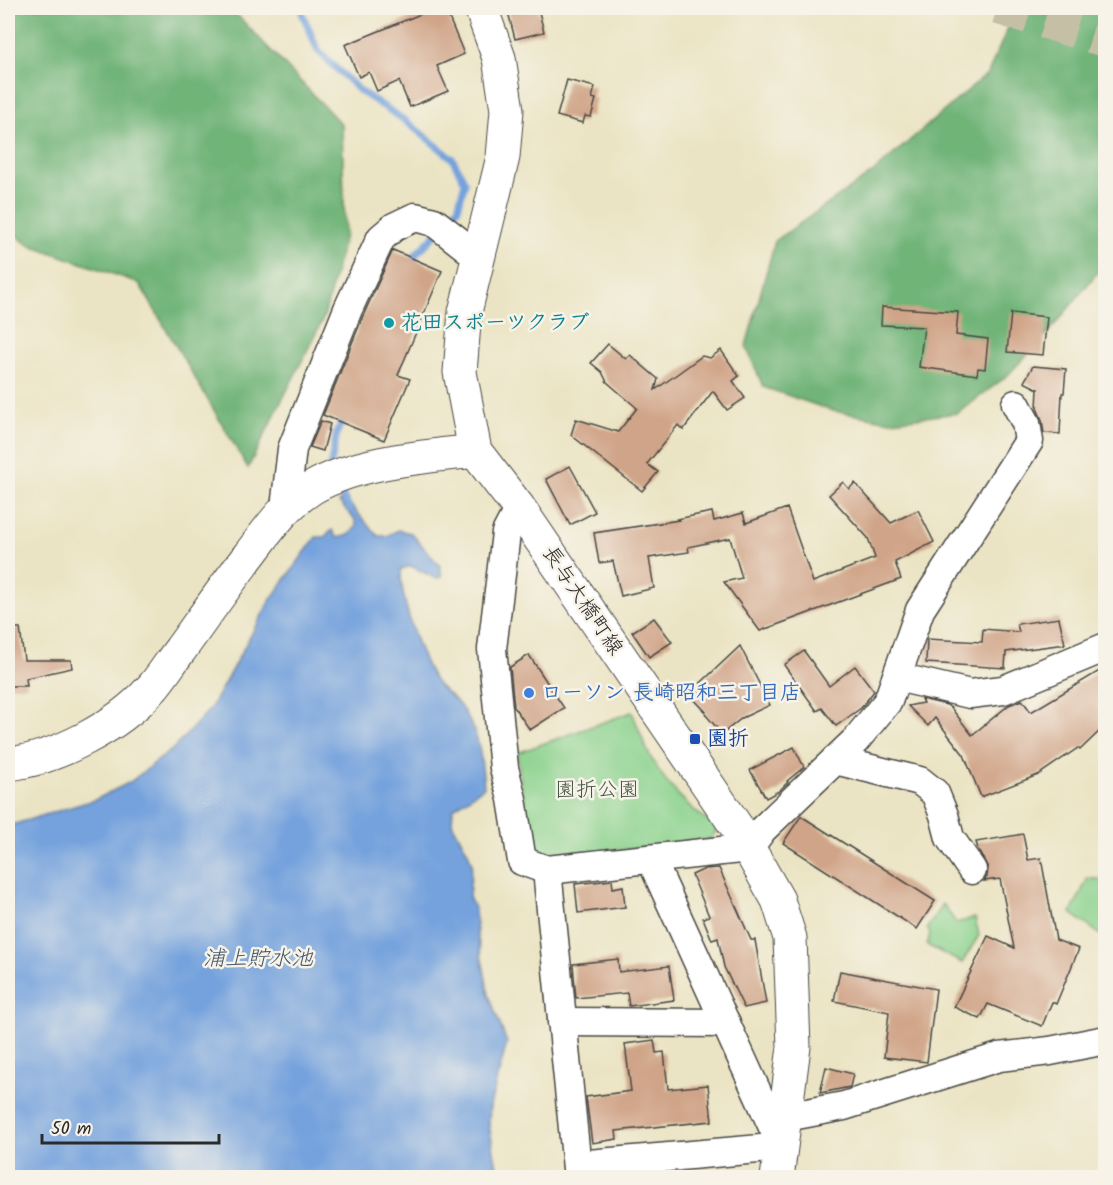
<svg xmlns="http://www.w3.org/2000/svg" width="1113" height="1185" font-family="Kalam,'Klee One',sans-serif">
	<rect width="100%" height="100%" fill="#f7f3e8"/>
	<filter id="ink" filterUnits="userSpaceOnUse"><feTurbulence type="fractalNoise" baseFrequency=".0167" numOctaves="2"/><feDisplacementMap in="SourceGraphic" scale="12" xChannelSelector="R" yChannelSelector="G"/><feConvolveMatrix kernelMatrix="1 2 1 2 8 2 1 2 1" color-interpolation-filters="sRGB"/></filter>
	<filter id="wash" filterUnits="userSpaceOnUse"><feTurbulence type="fractalNoise" baseFrequency=".008" numOctaves="4" result="noise"/><feDisplacementMap in="SourceGraphic" scale="24" xChannelSelector="R" yChannelSelector="G"/><feGaussianBlur stdDeviation="1.35" result="paint"/><feColorMatrix in="noise" values="0 0 0 0 0 0 0 0 0 0 0 0 0 0 0 0 0 1.4 0 .05"/><feComposite in="paint" operator="in"/></filter>
	<g filter="url(#wash)">
		<rect width="100%" height="100%" fill="#ebe4c4"/>
		<g fill="#8ad28d" stroke="#5a7e5c" stroke-width="1.5">
			<path d="M632 712C638 726 643 742 650 756 665 784 691 811 718 828L711 839 549 859 531 851 517 753Z"/>
			<polygon points="1088,878 1103,880 1105,883 1105,938 1071,913"/>
			<polygon points="943,904 956,923 975,918 979,935 962,963 927,945 930,934 927,928"/>
		</g>
		<g fill="#6fb478" stroke="#4d7052" stroke-width="1.5">
			<polygon points="8,8 227,8 241,19 342,125 345,235 324,317 248,468 139,283 27,244 8,228"/>
			<polygon points="1017,8 1105,8 1105,263 1055,325 1007,376 958,413 891,421 833,411 763,387 746,346 775,241 872,173 988,73"/>
		</g>
		<path fill="#74a2dd" stroke="#506684" stroke-width="1.5" d="M341 499 348 502 378 536H387L398 530 411 533 440 566 442 577 435 578 411 566 401 569C400 597 420 659 436 682 441 690 450 694 456 701 462 707 467 717 471 724 481 743 482 767 484 787L453 809 452 823 468 852 472 864 469 897 475 910 477 934 489 995 507 1043 490 1105 489 1125 499 1177H8V826L97 799 130 782 174 748 210 709 271 599 316 537H324L332 530 337 538 349 535 356 527 355 520 339 502Z"/>
		<g fill="none" stroke-linecap="round" stroke-linejoin="round">
			<g stroke="#74a2dd" stroke-width="7">
				<polyline points="300,8 318,51 360,91 403,119 452,158 465,182 458,208 445,224"/>
				<polyline points="411,265 416,254 438,232"/>
				<polyline points="330,468 337,432 345,415"/>
				<polyline points="338,486 349,508"/>
			</g>
		</g>
		<g id="blocks">
			<g fill="#d0a488">
				<polygon points="435,8 445,8 464,54 437,66 448,91 410,107 399,81 377,91 369,72 359,77 345,45"/>
				<polygon points="507,8 538,8 544,32 515,39"/>
				<polygon points="567,80 595,87 592,98 596,99 591,117 585,116 583,123 557,116"/>
				<polygon points="393,250 442,271 398,375 410,379 384,440 323,415 363,316"/>
				<polygon points="882,307 958,312 956,335 988,339 985,369 978,368 977,375 919,367 924,327 881,325"/>
				<polygon points="1011,313 1047,317 1043,355 1007,352"/>
				<polygon points="608,344 626,359 630,355 658,379 655,390 702,356 710,358 721,350 739,376 733,381 745,398 727,410 713,391 683,430 678,425 647,464 658,472 642,491 571,435 576,419 618,432 637,408 607,382 602,372 591,363"/>
				<polygon points="1033,366 1066,369 1064,393 1062,393 1060,434 1044,433 1042,420 1037,408 1038,389 1024,382"/>
				<polygon points="321,421 330,424 323,451 310,447"/>
				<polygon points="570,466 595,512 570,525 546,479"/>
				<polygon points="843,482 849,489 855,483 891,523 918,510 934,542 895,562 901,579 760,631 724,582 742,578 730,538 688,547 689,552 649,558 654,588 621,596 613,561 599,563 594,533 679,520 677,519 712,512 714,521 743,513 746,523 787,508 813,582 875,558 868,538 829,495"/>
				<polygon points="654,618 672,642 649,657 632,632"/>
				<polygon points="1059,618 1065,644 1006,652 1005,668 926,663 927,639 982,642 983,629 1019,632 1017,624"/>
				<polygon points="8,628 20,628 24,660 71,660 72,668 26,678 27,686 8,686"/>
				<polygon points="740,646 770,705 742,718 722,734 705,714 706,712 689,694"/>
				<polygon points="804,651 829,686 855,666 874,691 861,708 836,726 822,708 817,711 784,665"/>
				<polygon points="529,655 564,708 530,730 514,707 510,667"/>
				<polygon points="1106,667 1106,725 1080,750 1078,748 1038,775 981,797 964,755 935,718 928,726 908,706 923,703 921,699 947,705 952,709 972,735 1009,705 1022,700 1031,712"/>
				<polygon points="794,747 804,767 787,781 788,782 779,791 766,798 750,770"/>
				<polygon points="801,816 935,901 917,929 783,843"/>
				<polygon points="1023,834 1028,860 1041,858 1056,940 1079,949 1056,1004 1052,1002 1042,1026 988,1004 980,1019 954,1007 988,936 1014,948 1000,879 984,881 987,877 988,868 978,849 976,842"/>
				<polygon points="719,868 751,940 755,940 766,1003 744,1008 724,967 718,938 712,940 703,918 709,916 692,875 705,869"/>
				<polygon points="612,880 613,888 623,886 625,907 578,913 575,884"/>
				<polygon points="618,959 619,972 669,966 674,1000 629,1006 627,993 576,998 573,964"/>
				<polygon points="840,971 936,989 927,1062 884,1057 889,1012 834,1001"/>
				<polygon points="654,1040 656,1053 664,1052 668,1089 708,1085 712,1121 616,1131 617,1139 592,1143 586,1097 631,1091 625,1044"/>
				<polygon points="826,1067 853,1074 850,1087 820,1093"/>
			</g>
		</g>
	</g>
	<g filter="url(#ink)">
		<use href="#blocks" fill-opacity="0" stroke="#484742" stroke-width="1.5"/>
		<g fill="none" stroke-linecap="round" stroke-linejoin="round">
			<polyline stroke="#c5bfa5" stroke-width="33" stroke-dasharray="33 16" stroke-linecap="butt" points="997,8 1106,41"/>
			<g stroke="#484742" stroke-width="31">
				<g id="street">
					<polyline points="285,508 292,449 348,309 381,238 394,227 415,217 434,222 480,258"/>
					<polyline points="519,508 506,533 492,649 504,768 512,799 522,861 547,870"/>
					<polyline points="897,677 970,694 1003,690 1106,647"/>
					<polyline points="835,760 920,781 935,793 944,815 950,838 972,870"/>
					<polyline points="562,1022 726,1023"/>
					<polyline points="786,1117 844,1106 999,1057 1050,1051 1106,1040"/>
					<polyline points="577,1165 782,1147 651,859"/>
					<polyline points="578,1178 547,870 749,848 762,830 855,741 888,701 920,610 1029,441 1026,423 1016,404"/>
				</g>
			</g>
			<g stroke="#484742" stroke-width="35">
				<g id="secondary">
					<polyline points="481,8 499,58 507,110 503,157 465,312 460,372 475,451 519,508 736,826 778,900 790,938 794,1047 777,1178"/>
					<path d="M8 764C56 759 118 726 150 690 161 678 170 663 180 650 203 618 226 585 250 554 269 529 285 505 312 488 358 461 423 457 475 451"/>
				</g>
			</g>
			<use href="#street" stroke="#fff" stroke-width="28"/>
			<use href="#secondary" stroke="#fff" stroke-width="33"/>
		</g>
	</g>
	<circle fill="#0f9aa8" stroke="#f7f3e8" stroke-width="2" cx="389" cy="323" r="6"/>
	<circle fill="#3f7fe0" stroke="#f7f3e8" stroke-width="2" cx="529" cy="693" r="6"/>
	<rect fill="#1a4fb4" stroke="#f7f3e8" stroke-width="2" x="689" y="733" width="12" height="12" rx="3"/>
	<g text-anchor="middle" dominant-baseline="central" stroke-width="5" stroke-linejoin="round" paint-order="stroke">
		<g font-size="21" font-weight="bold" fill="#0d838f" stroke="#f7f3e8" text-anchor="start">
			<text x="401" y="323">花田スポーツクラブ</text>
		</g>
		<g font-size="21" fill="#2b2b2b" stroke="#f7f3e8">
			<text transform="translate(582 601) rotate(56)">長与大橋町線</text>
		</g>
		<g font-size="21" font-weight="bold" fill="#366cbe" stroke="#f7f3e8" text-anchor="start">
			<text x="541" y="693">ローソン 長崎昭和三丁目店</text>
		</g>
		<g font-size="21" font-weight="bold" fill="#164399" stroke="#f7f3e8" text-anchor="start">
			<text x="707" y="739">園折</text>
		</g>
		<g font-size="21" fill="#435544" stroke="#f7f3e8">
			<text x="597" y="790">園折公園</text>
		</g>
		<g font-size="22" font-style="italic" fill="#455569" stroke="#f7f3e8">
			<text x="258" y="959">浦上貯水池</text>
		</g>
	</g>
	<rect width="1113" height="1185" fill="none" stroke="#f7f3e8" stroke-width="30"/>
	<path d="M42 1134v9h177v-9" fill="none" stroke="#2b2b2b" stroke-width="3"/>
	<text x="51" y="1134" font-size="18" fill="#2b2b2b" stroke="#f7f3e8" stroke-width="4.5" paint-order="stroke">50 m</text>
</svg>
